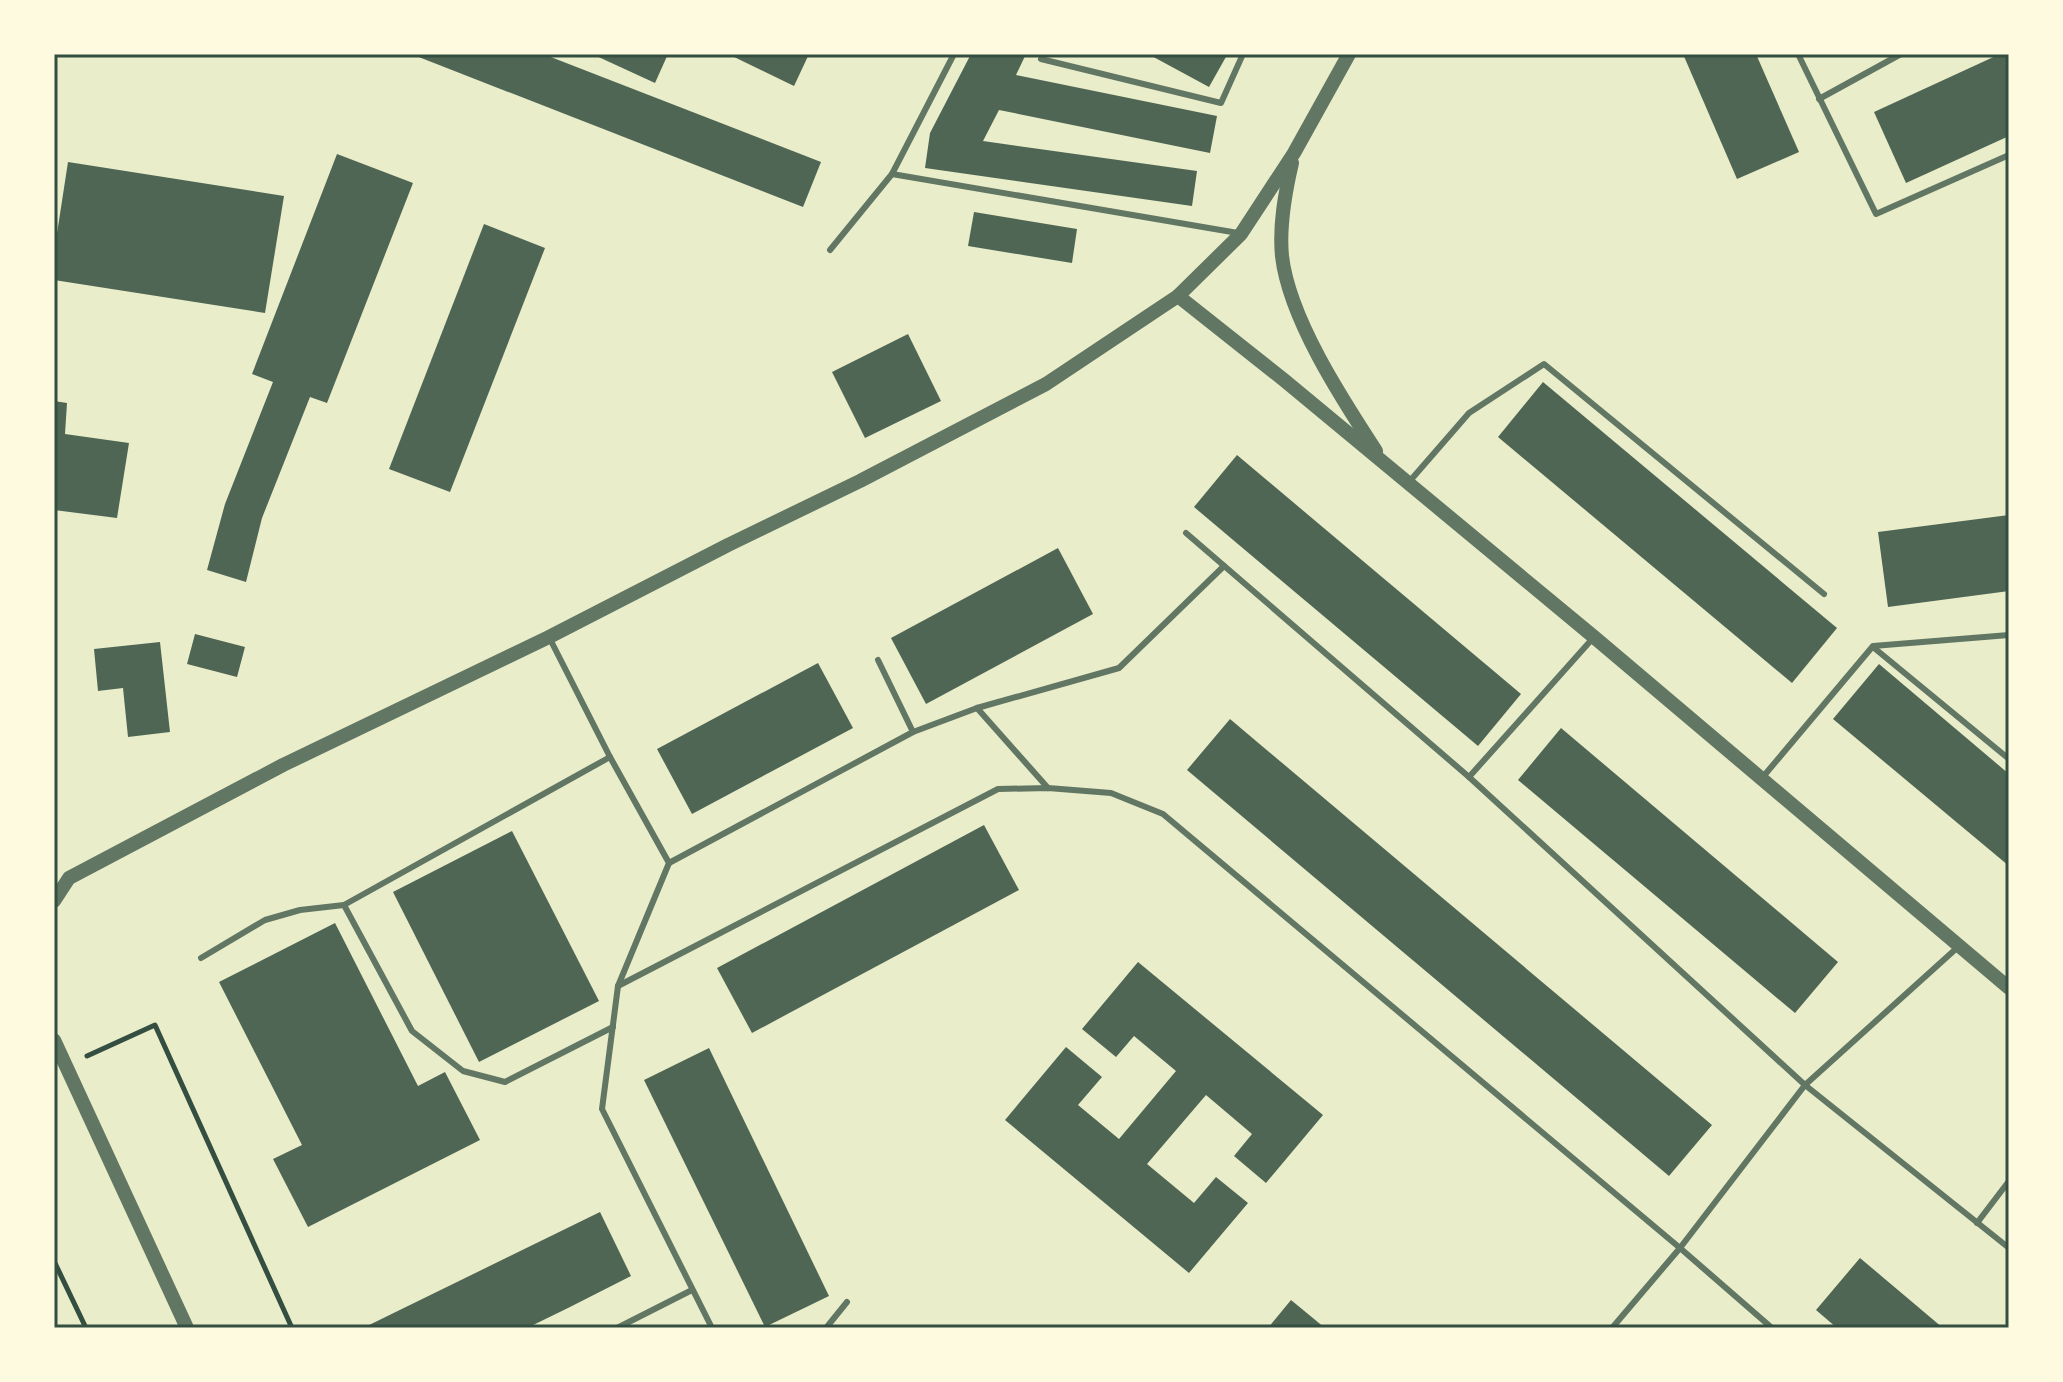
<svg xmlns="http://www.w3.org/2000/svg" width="2063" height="1382" font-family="'Alegreya Sans',sans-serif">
	<rect width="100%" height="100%" fill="#e9edc9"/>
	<g fill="#4f6655">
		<polygon points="411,54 543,54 821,162 803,207"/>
		<polygon points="592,54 668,54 655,83"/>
		<polygon points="728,54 809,54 794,86"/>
		<polygon points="971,54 1026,54 1016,75 1217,116 1210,153 999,110 983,141 1197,171 1192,206 925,168 930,133"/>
		<polygon points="1148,54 1225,54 1227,55 1209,87"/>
		<polygon points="1683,54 1756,54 1799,152 1737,179"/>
		<polygon points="2000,54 2009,54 2009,136 1906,183 1874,112"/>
		<polygon points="337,154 413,183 327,403 310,397 262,518 246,582 207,570 225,504 273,382 252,374"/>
		<polygon points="68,162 284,196 265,313 54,280 54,253"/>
		<polygon points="974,212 1077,229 1072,263 968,246"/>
		<polygon points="484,224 545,248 450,492 389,469"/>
		<polygon points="908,334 941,401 865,438 832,372"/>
		<polygon points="1543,382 1837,628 1792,683 1498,437"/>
		<polygon points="54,401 67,403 65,434 129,443 117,518 54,510"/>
		<polygon points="1237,455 1521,694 1478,746 1194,507"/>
		<polygon points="2009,515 2009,591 1888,607 1878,532"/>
		<polygon points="1058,548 1093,614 926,704 891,638"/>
		<polygon points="195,634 245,647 237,677 187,664"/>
		<polygon points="160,642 170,732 128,737 123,688 98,691 94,649"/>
		<polygon points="818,663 853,728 692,814 657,749"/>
		<polygon points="1879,664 2009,774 2009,866 1833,719"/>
		<polygon points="1230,719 1712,1125 1669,1176 1187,770"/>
		<polygon points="1561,728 1838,962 1795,1013 1518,780"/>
		<polygon points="984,825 1019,890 752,1033 717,968"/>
		<polygon points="512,831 599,1001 479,1062 393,892"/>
		<polygon points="335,923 418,1086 445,1072 480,1140 308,1227 273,1159 302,1145 219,982"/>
		<polygon points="1138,962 1323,1115 1266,1183 1234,1156 1252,1134 1206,1095 1147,1164 1194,1203 1216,1177 1248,1203 1189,1273 1005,1120 1066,1047 1102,1077 1078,1105 1119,1139 1176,1071 1134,1036 1116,1057 1082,1029"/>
		<polygon points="709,1048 829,1296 765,1327 644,1080"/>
		<polygon points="600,1212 631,1276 568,1308 527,1328 363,1328"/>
		<polygon points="1860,1258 1943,1328 1837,1328 1816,1310"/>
		<polygon points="1291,1300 1325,1328 1268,1328"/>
	</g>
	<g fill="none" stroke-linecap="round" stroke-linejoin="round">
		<g stroke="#344e41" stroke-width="5">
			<polyline points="87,1056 155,1025 292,1328"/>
			<polyline points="54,1261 86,1328"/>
		</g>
		<g stroke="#617663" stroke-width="6">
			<polyline points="1044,54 1041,59 1221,103 1243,54"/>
			<polyline points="1798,54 1876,214 2009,155"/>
			<polyline points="1819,99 1901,54"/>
			<polyline points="892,174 1238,233"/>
			<polyline points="830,250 892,174 954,54"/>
			<polyline points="1409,482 1469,413 1544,364 1824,594"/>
			<polyline points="1186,533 1469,777 1805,1085 2009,1248"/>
			<polyline points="550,639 610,757 669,863 618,986 602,1109 712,1328"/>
			<polyline points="1873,647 2009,759"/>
			<polyline points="878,660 913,732"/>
			<polyline points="977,708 1048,788"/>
			<polyline points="1469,777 1594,637"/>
			<polyline points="1762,778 1873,646 2009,635"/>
			<polyline points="669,863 913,732 977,708 1119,668 1224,566"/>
			<polyline points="344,905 610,757"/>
			<polyline points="201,958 265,920 300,910 344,905 412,1031 463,1071 505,1082 613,1027"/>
			<polyline points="618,986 998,789 1048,788 1111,793 1163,814 1680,1248 1772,1328"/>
			<polyline points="1977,1223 2009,1181"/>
			<polyline points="617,1328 692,1290"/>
			<polyline points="826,1328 847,1302"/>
			<polyline points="1612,1328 1680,1248 1805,1085 1958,947"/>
		</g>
		<g stroke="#617663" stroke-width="14">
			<path d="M1292 163C1285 193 1279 225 1282 256 1289 318 1342 399 1376 451"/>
			<polyline points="1178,296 1284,380 1594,637 2009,988"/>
			<polyline points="54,901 69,878 283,765 549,637 728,545 860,481 1046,384 1178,296 1241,234 1294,153 1349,54"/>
			<polyline points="54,1040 187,1328"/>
		</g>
	</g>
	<rect width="2063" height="1382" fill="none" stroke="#fefae0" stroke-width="112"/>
	<rect x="56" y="56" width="1951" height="1270" fill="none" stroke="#344e41" stroke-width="3"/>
</svg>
